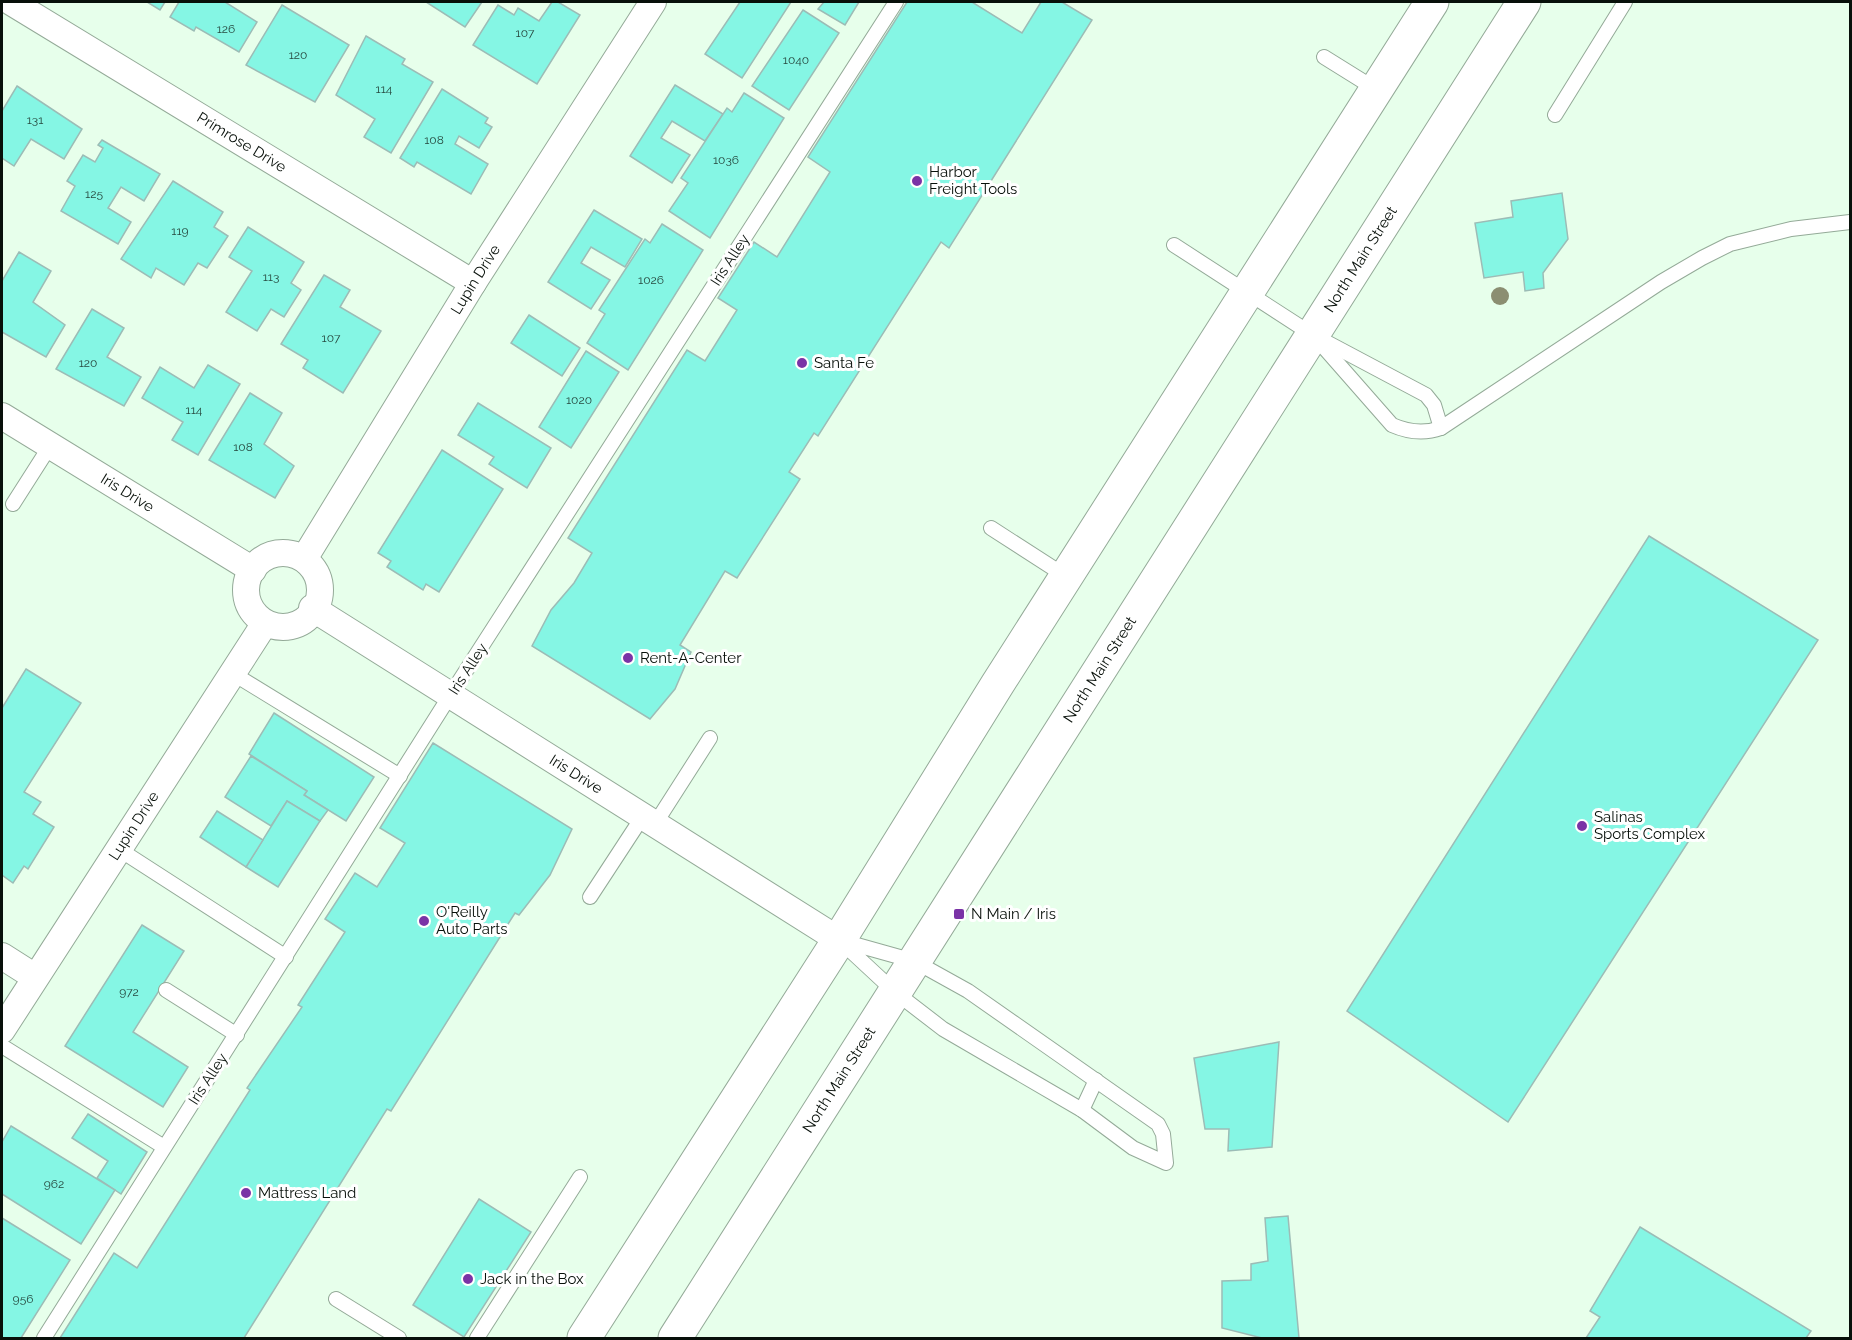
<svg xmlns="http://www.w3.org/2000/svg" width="1852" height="1340" font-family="Raleway,sans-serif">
	<rect width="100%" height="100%" fill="#e7ffeb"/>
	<g fill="#85f6e4" stroke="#9cbcb6" stroke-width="1.5">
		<polygon points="147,2 165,2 160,10"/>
		<polygon points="179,2 225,2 257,22 239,52 196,27 194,31 170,17"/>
		<polygon points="426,2 482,2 465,27"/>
		<polygon points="552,2 558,2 580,15 537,84 473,45 498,5 514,15 518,8 539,21"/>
		<polygon points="740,2 791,2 742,78 705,54"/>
		<polygon points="824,2 859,2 845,25 818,9"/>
		<polygon points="907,2 972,2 1022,33 1041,2 1062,2 1092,20 949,248 941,242 818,436 814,433 789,472 800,479 737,578 725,571 680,645 691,652 675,689 650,719 532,646 551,610 574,583 592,553 568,538 687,350 705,361 737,310 718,298 754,242 777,257 830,172 808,157"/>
		<polygon points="282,5 349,45 315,102 246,65"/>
		<polygon points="803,10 839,33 789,110 752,86"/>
		<polygon points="366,36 405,59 402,64 433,82 391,153 364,137 375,119 336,95"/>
		<polygon points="675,85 723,114 705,141 672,121 661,138 690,155 672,183 630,156"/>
		<polygon points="17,86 82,129 64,159 31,139 14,166 2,158 2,111"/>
		<polygon points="442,89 488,118 485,123 492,127 479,148 459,136 455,144 488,164 471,194 417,162 414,167 400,158"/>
		<polygon points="744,93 784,118 710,238 669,211 688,183 681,178 727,108 732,112"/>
		<polygon points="102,140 160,174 144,201 121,187 108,208 131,222 118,244 61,211 75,186 67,181 83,155 95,162 103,148 98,145"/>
		<polygon points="173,181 223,212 214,227 228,236 207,268 198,263 184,285 156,268 151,278 121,259"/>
		<polygon points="1562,193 1568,239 1543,273 1544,288 1525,291 1523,272 1484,278 1475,223 1513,217 1511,201"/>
		<polygon points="594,210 642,239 625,267 591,247 581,263 610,280 591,309 548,282"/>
		<polygon points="662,224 703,250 628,370 587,343 605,314 599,310 645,239 650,243"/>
		<polygon points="248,227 304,262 291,283 301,290 284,317 271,309 257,331 226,312 252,271 229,257"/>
		<polygon points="19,252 51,271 33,302 65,325 46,357 2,332 2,281"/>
		<polygon points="324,275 350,290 340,307 381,331 343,393 303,368 308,360 281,344"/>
		<polygon points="92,309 124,328 107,357 141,377 124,406 56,369"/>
		<polygon points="529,315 580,348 562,376 511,343"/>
		<polygon points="586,351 619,372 571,448 539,427"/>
		<polygon points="208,365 240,384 198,455 172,440 183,422 142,398 160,367 194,388"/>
		<polygon points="250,393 282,413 264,444 294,466 275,498 209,460"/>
		<polygon points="478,403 551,448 527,488 489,464 494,457 458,435"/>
		<polygon points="442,450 503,489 439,592 426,584 423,590 387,567 391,561 378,553"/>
		<polygon points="1649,536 1818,640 1508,1122 1347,1011"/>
		<polygon points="26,669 81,703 24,792 41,802 33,814 54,827 28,869 24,866 13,883 2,875 2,708"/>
		<polygon points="274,713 374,777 346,821 304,795 307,791 249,754"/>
		<polygon points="433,743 572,829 550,875 519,915 515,913 391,1111 387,1109 244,1338 60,1338 114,1253 137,1268 250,1090 247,1088 302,1007 298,1005 345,932 325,919 355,873 377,887 405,843 380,828"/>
		<polygon points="251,756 307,791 304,795 328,810 320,821 287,801 271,826 225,797"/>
		<polygon points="287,801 320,821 278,887 246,867"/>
		<polygon points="217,811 263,840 246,867 200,837"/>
		<polygon points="142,925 184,951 133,1032 188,1067 163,1107 65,1046"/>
		<polygon points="1279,1042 1272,1147 1228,1151 1229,1129 1205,1129 1194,1058"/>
		<polygon points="88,1114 147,1152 121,1194 97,1178 108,1161 72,1138"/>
		<polygon points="11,1126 115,1190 81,1244 2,1194 2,1142"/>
		<polygon points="479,1199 531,1232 464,1337 413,1305"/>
		<polygon points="1288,1216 1299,1338 1262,1338 1222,1328 1222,1281 1251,1280 1251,1264 1268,1261 1265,1218"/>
		<polygon points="2,1218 70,1260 21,1338 2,1338"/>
		<polygon points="1640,1227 1811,1331 1806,1338 1586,1338 1600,1317 1590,1311"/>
	</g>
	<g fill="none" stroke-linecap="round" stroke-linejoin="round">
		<g stroke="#94aa98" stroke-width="16">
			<g id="lane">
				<polyline points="1324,57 1377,90"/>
				<polyline points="1555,115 1625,2"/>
				<polyline points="1174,245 1313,335 1426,395 1434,405 1441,428"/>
				<path d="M1313 335 1392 425C1408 432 1424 434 1441 428L1661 282 1702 258 1730 244 1791 229 1850 222"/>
				<polyline points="13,504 50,446"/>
				<polyline points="991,528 1067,577"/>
				<polyline points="232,673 400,776"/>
				<polyline points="655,824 710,738"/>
				<polyline points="117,848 286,957"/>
				<polyline points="590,897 643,816"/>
				<polygon points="839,940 914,961 968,991 1158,1124 1163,1134 1166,1163 1133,1148 1082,1110 943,1029 895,992"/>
				<polyline points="166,990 237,1035"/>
				<polyline points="2,1046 164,1147"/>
				<polyline points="1082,1110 1096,1080"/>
				<polyline points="336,1299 399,1338"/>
				<polyline points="44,1338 451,694 896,2"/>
				<polyline points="477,1338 580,1177"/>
			</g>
		</g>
		<g stroke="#94aa98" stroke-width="28">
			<g id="street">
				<path id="s1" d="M11 2 473 283"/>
				<path id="s2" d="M2 416 253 570"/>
				<circle cx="283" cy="590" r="37"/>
				<path id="s3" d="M304 559 473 283 653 2"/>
				<path id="s4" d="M312 608 839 940"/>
				<polyline points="2,956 35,977"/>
				<path id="s5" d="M2 1030 265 623"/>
			</g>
		</g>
		<g stroke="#94aa98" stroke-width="35">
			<g id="primary">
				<polyline points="584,1338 839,940 997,685 1432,2"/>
				<path id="s6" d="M675 1338 1524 2"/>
			</g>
		</g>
		<use href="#lane" stroke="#fff" stroke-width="14"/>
		<use href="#street" stroke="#fff" stroke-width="26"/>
		<use href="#primary" stroke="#fff" stroke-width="33"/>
	</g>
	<circle fill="#8b8e71" cx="1500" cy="296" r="9"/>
	<g fill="#7a33a6" stroke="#fff" stroke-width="2">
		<circle cx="917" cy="181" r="6"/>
		<circle cx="802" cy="363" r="6"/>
		<circle cx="628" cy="658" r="6"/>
		<circle cx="1582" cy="826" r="6"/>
		<rect x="953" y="908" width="12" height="12" rx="3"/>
		<circle cx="424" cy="921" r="6"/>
		<circle cx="246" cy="1193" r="6"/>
		<circle cx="468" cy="1279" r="6"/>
	</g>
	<g text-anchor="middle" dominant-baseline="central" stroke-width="6" stroke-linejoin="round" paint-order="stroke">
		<g font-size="12" fill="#274a40">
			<text x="226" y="29">126</text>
			<text x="525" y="33">107</text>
			<text x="298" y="55">120</text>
			<text x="796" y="60">1040</text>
			<text x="384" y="89">114</text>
			<text x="35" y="120">131</text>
			<text x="434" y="140">108</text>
			<text x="726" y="160">1036</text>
			<text x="94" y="194">125</text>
			<text x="180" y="231">119</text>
			<text x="271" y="277">113</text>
			<text x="651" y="280">1026</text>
			<text x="331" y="338">107</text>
			<text x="88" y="363">120</text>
			<text x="579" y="400">1020</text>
			<text x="194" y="410">114</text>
			<text x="243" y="447">108</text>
			<text x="129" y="992">972</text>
			<text x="54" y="1184">962</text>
			<text x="23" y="1299">956</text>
		</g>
		<g font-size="15" fill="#08100a" stroke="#fff">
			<text stroke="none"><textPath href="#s1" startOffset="270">Primrose Drive</textPath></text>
			<text transform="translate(730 260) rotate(-57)">Iris Alley</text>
			<text stroke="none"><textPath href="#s6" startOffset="1278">North Main Street</textPath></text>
			<text stroke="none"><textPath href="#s3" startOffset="328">Lupin Drive</textPath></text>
			<text stroke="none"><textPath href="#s2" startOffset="147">Iris Drive</textPath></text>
			<text transform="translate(468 669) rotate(-57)">Iris Alley</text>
			<text stroke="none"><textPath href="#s6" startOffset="792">North Main Street</textPath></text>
			<text stroke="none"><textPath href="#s4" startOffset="312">Iris Drive</textPath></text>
			<text stroke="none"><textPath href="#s5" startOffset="243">Lupin Drive</textPath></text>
			<text transform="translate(208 1079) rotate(-57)">Iris Alley</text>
			<text stroke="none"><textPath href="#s6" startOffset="306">North Main Street</textPath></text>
		</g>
		<g font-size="15" fill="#08100a" stroke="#fff" text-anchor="start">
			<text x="929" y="172">Harbor<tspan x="929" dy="17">Freight Tools</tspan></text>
			<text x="814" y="363">Santa Fe</text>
			<text x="640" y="658">Rent-A-Center</text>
			<text x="1594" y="817">Salinas<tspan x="1594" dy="17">Sports Complex</tspan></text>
			<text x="436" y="912">O'Reilly<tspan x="436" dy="17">Auto Parts</tspan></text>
			<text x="971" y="914">N Main / Iris</text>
			<text x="258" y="1193">Mattress Land</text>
			<text x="480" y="1279">Jack in the Box</text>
		</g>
	</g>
	<rect width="1852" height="1340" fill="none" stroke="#08100a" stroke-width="6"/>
</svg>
